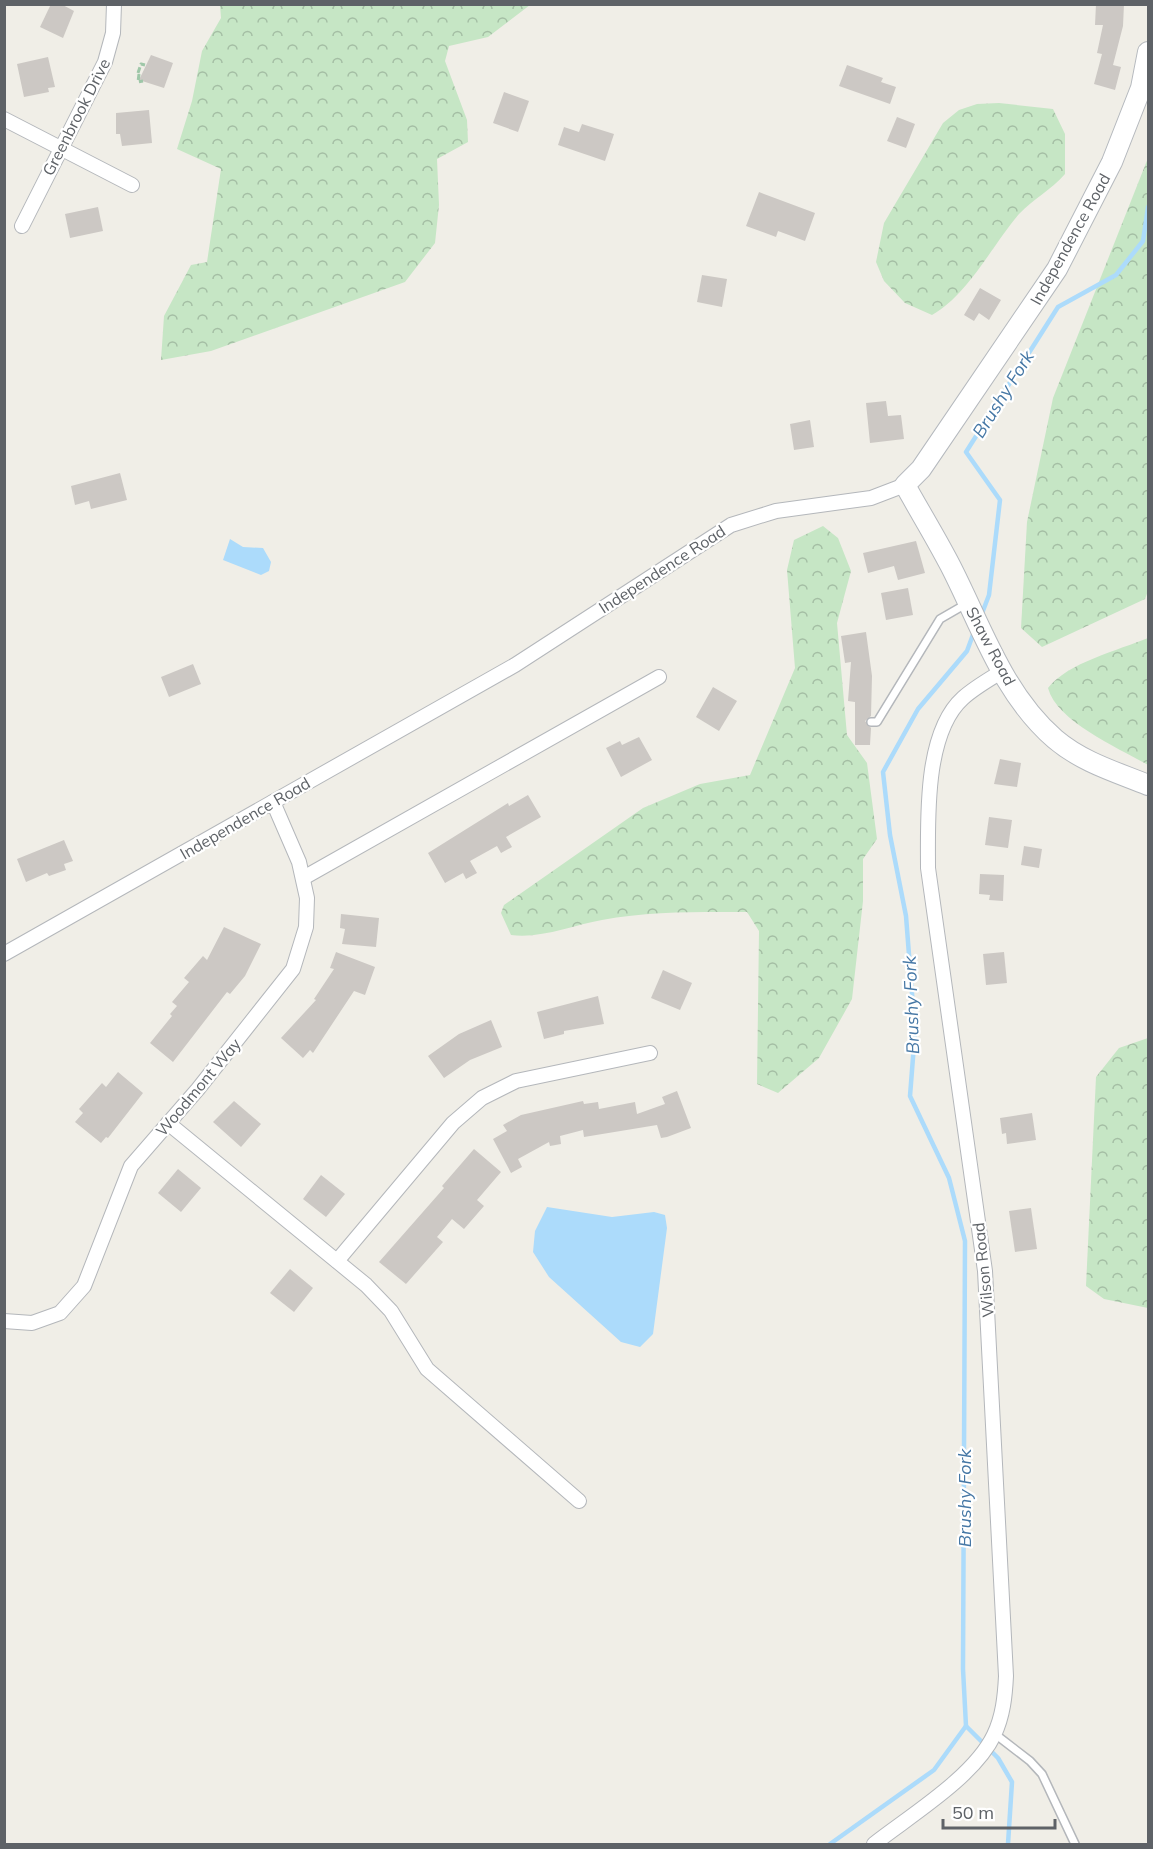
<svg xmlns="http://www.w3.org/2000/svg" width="1153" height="1849" font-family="Mulish,sans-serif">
	<defs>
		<pattern id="forest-crowns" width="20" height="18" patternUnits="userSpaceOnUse" patternTransform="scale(1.5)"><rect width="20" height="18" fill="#c6e6c5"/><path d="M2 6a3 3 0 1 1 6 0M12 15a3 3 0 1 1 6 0" fill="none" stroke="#a4bea4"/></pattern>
	</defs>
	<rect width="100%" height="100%" fill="#f0eee7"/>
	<g fill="url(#forest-crowns)">
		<polygon points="220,5 530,5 488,37 449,46 445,61 467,120 468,142 437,159 439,205 435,243 405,282 211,351 161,360 164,316 191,265 207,262 221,169 177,149 192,101 202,51 221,18"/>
		<path d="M999 103 1053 109 1065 134V174C1051 190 1033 199 1019 214 993 244 968 295 932 315L905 303 884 281 876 262 884 223 943 123 959 110 977 104Z"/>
		<polygon points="1148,158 1148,591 1145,599 1042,647 1021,628 1027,522 1053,398"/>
		<path d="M823 526 838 538 851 571 837 623 847 735 867 763 877 839 863 859V901L852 999 819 1058 778 1093 757 1084 759 931 747 912C699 912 649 911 602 920 573 925 541 939 511 935L501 913 504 905 643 808 700 784 750 775 795 668 787 570 794 540Z"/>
		<path d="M1148 638V765C1119 748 1057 722 1048 688 1067 663 1119 650 1148 638Z"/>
		<polygon points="1148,1038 1148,1308 1104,1299 1086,1286 1096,1077 1119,1048"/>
	</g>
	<g fill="#acdbfb">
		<polygon points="230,539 243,547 263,548 271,562 269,571 261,575 223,560"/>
		<polygon points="547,1207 612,1217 654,1212 665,1215 667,1228 653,1334 640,1347 621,1342 549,1277 533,1252 535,1231"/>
	</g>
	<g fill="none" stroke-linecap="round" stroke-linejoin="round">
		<g stroke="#acdbfb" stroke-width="4.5">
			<polyline points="981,616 989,595 1000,500 966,452 1058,307 1116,275 1143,241 1148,207"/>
			<polyline points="966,1726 998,1758 1012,1782 1008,1844"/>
			<polyline points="830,1844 934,1770 966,1726 963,1669 965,1241 949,1178 910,1096 915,1032 906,916 890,835 883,772 918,709 967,651 974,632"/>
		</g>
	</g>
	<g fill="#ccc8c4">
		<polygon points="51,4 61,4 74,11 63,38 40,27"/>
		<polygon points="1096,4 1124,4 1123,26 1113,65 1121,67 1115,90 1094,84 1102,54 1097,53 1103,25 1095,25"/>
		<polygon points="151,55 173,63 164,88 139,80"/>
		<polygon points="48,57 55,87 48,88 49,92 24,97 17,64"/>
		<polygon points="847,65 883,78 881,82 896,87 890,104 839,86"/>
		<polygon points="504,92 529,101 518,132 493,123"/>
		<polygon points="149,110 152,143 122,146 120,134 116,134 116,113"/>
		<polygon points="897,117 915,124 906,148 887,141"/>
		<polygon points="582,124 614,134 605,161 558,145 564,127 579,132"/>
		<polygon points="759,192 815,213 805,241 778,231 776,237 746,226"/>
		<polygon points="98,207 103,231 70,238 65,214"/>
		<polygon points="702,275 727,279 722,307 697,302"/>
		<polygon points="980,288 1001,300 989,320 979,313 974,321 964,315"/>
		<polygon points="886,401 888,416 901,415 904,439 870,443 866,403"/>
		<polygon points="810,420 814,447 794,450 790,424"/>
		<polygon points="120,473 127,500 91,509 89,501 75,505 71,486"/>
		<polygon points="916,541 925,573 898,580 894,566 868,573 863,553"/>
		<polygon points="908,588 913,615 886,620 881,593"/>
		<polygon points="866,632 872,676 871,716 865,721 871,728 870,745 855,745 855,702 848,701 851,662 845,663 841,636"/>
		<polygon points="193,664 201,684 169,697 161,677"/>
		<polygon points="713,687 737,701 719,731 696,717"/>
		<polygon points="639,737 652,760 621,777 606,748 620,741 622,745"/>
		<polygon points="1000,759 1021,763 1017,787 994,784"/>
		<polygon points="528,795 541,817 506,837 512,847 501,853 497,846 470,861 477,873 466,879 463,873 445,883 428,853 508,803 509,806"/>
		<polygon points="989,817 1012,820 1008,848 985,845"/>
		<polygon points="64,840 73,861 64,864 66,870 49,876 47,873 26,882 17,859"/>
		<polygon points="1024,846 1042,849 1039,868 1021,865"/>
		<polygon points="980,874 1004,875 1003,901 989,900 990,895 979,894"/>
		<polygon points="341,914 379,918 376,947 342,944 345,929 340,928"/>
		<polygon points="224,927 261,944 245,976 230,994 227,992 173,1062 150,1043 172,1016 170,1014 177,1006 172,1002 189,982 184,978 203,956 207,960"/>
		<polygon points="336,952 375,967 365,995 354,991 313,1053 310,1050 303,1058 281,1038 316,1000 314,999 334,969 330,968"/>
		<polygon points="1004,952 1007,983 986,985 983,954"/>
		<polygon points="663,970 692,983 680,1010 651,998"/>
		<polygon points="598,996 604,1024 564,1031 564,1034 544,1039 537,1012"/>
		<polygon points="491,1020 502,1047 470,1060 444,1078 428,1056 459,1034"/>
		<polygon points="118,1072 143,1093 108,1138 106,1137 101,1143 75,1122 83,1113 79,1109 102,1083 106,1087"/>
		<polygon points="677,1091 691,1128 667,1137 661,1138 657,1125 584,1137 583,1130 560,1136 561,1144 550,1146 549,1142 518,1159 522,1167 511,1173 493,1139 507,1131 503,1125 521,1115 583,1101 584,1104 598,1102 599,1109 635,1102 637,1114 665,1104 662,1097"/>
		<polygon points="234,1101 261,1124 241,1147 213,1122"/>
		<polygon points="1032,1113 1036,1140 1007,1144 1006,1133 1002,1134 1000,1118"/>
		<polygon points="474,1149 501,1172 477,1200 484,1206 464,1229 452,1219 437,1237 443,1242 406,1284 379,1262 444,1188 442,1186"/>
		<polygon points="178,1169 201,1188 181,1212 158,1193"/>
		<polygon points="321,1175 345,1194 326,1217 303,1199"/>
		<polygon points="1031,1208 1037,1249 1015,1252 1009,1211"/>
		<polygon points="290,1269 313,1288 294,1312 270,1293"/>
	</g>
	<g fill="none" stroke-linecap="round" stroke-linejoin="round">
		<g stroke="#b4b7bb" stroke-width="10">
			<g id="service">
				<polyline points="871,722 877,722 940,619 966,604"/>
				<polyline points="995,1734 1030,1761 1042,1774 1075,1844"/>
			</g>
		</g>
		<g stroke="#b4b7bb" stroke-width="16">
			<g id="minor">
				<polyline points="4,119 132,185"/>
				<polyline points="22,226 105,62 113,33 114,4"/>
				<polyline points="305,877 659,677"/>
				<polyline points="4,954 515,665 731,525 776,511 871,498 905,485"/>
				<polyline points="168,1123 366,1285 391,1311 427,1369 579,1501"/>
				<polyline points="337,1261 453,1123 482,1098 516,1081 650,1053"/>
				<polyline points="4,1321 32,1323 60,1313 84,1286 131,1166 198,1089 293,969 306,927 307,898 299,862 273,802"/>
				<path d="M874 1844C911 1815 974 1777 994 1735 1003 1716 1005 1696 1006 1676L985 1271 928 868C928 820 924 733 963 698 974 688 988 680 1001 672"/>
			</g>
		</g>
		<g stroke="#b5b9be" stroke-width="22">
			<path id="secondary" d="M1148 52 1141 88 1112 162 1057 269 921 469 905 485C920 512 936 538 950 565 981 625 1002 693 1055 739 1082 762 1116 772 1148 785"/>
		</g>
		<g stroke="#9ec7a8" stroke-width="3" stroke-dasharray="6 3" stroke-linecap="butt">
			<polyline points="138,73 141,64 145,65"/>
			<polyline points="139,74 138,82 143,81"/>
		</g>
		<use href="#service" stroke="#fff" stroke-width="7"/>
		<use href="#minor" stroke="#fff" stroke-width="14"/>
		<use href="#secondary" stroke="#fff" stroke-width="20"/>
	</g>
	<g text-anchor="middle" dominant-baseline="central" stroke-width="4.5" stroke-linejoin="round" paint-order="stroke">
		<g font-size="16" fill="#5e6267" stroke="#fff">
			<text transform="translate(76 117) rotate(-63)">Greenbrook Drive</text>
			<text transform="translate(1070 239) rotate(-61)">Independence Road</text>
			<text transform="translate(662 569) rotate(-33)">Independence Road</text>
			<text transform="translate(991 646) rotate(62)">Shaw Road</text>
			<text transform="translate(245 818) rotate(-30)">Independence Road</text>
			<text transform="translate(198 1087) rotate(-50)">Woodmont Way</text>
			<text transform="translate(983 1270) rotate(-96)">Wilson Road</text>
		</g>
		<g font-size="18" font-style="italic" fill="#4577a5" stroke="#fff">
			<text transform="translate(1003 394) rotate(-58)">Brushy Fork</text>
			<text transform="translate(911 1005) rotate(-92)">Brushy Fork</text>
			<text transform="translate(964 1498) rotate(-90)">Brushy Fork</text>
		</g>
	</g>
	<rect width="1153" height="1849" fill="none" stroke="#5e6267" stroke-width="12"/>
	<path d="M943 1819v9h112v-9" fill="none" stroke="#5e6267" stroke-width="3"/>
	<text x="952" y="1819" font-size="18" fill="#5e6267" stroke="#ffffff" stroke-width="4.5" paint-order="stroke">50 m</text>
</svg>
